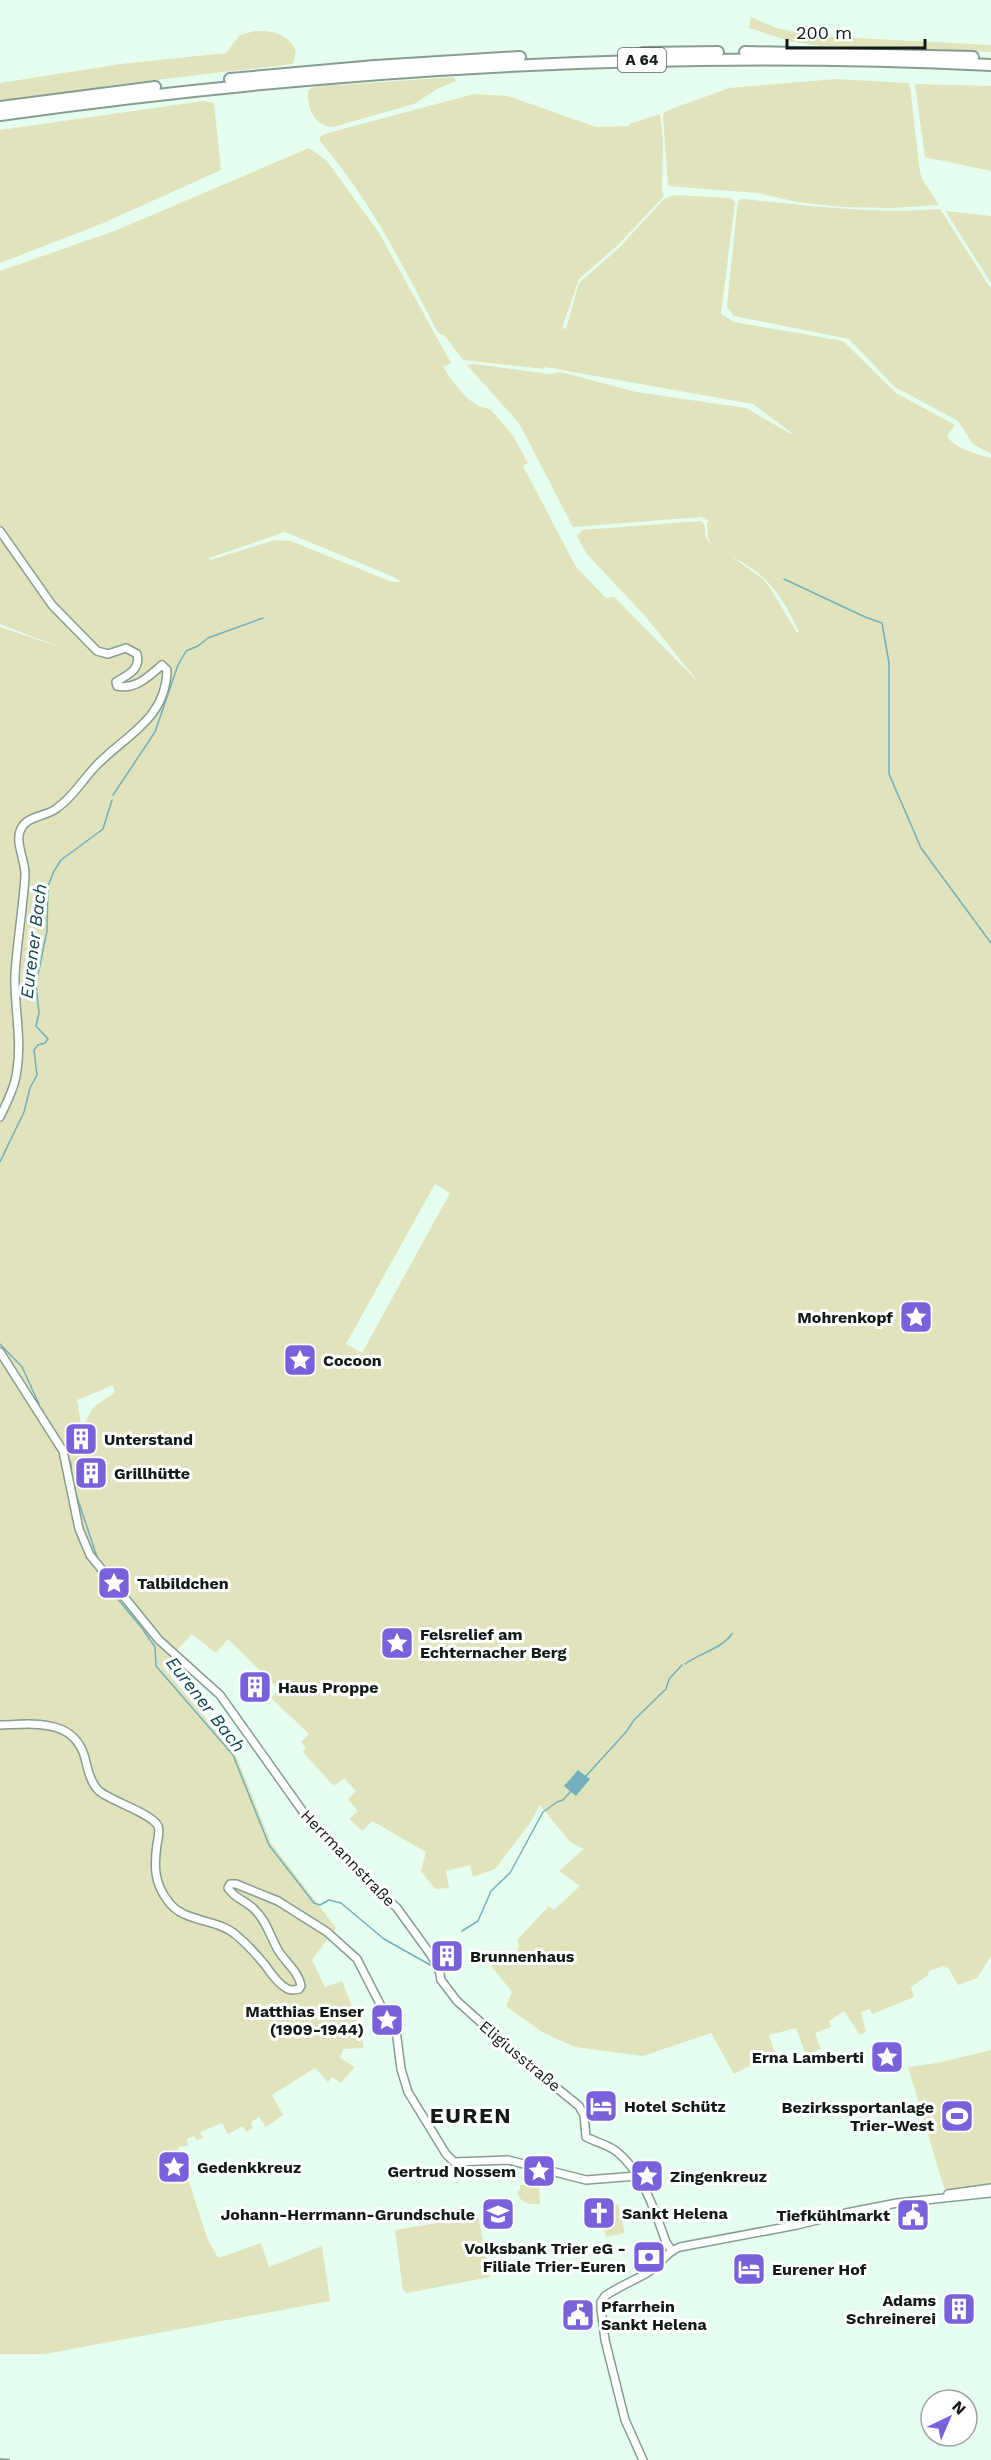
<svg xmlns="http://www.w3.org/2000/svg" width="991" height="2460" font-family="'Work Sans',sans-serif">
	<rect width="100%" height="100%" fill="#e6fef0"/>
	<g fill="#e0e3bb" fill-rule="evenodd">
		<polygon points="751,17 776,28 817,36 991,45 991,52 822,46 793,42 749,28"/>
		<path d="M255 31C274 31 286 33 296 50L293 64 105 86 103 88 0 101V83L121 64 226 53 240 35Z"/>
		<path d="M454 77 456 81 437 89 414 104 333 127C314 126 307 108 308 90L318 85H341Z"/>
		<polygon points="836,79 908,83 910,86 920,173 924,182 939,205 891,208 842,207 797,202 758,193 668,186 663,115 666,111 729,88"/>
		<polygon points="915,84 991,86 991,171 925,157"/>
		<path d="M474 94 508 96 596 127 630 126 629 124 660 114 663 140 662 189 664 196 618 245 579 279 562 328 566 329 579 283 618 249 664 199 675 195 731 198 735 202 721 314 734 322 843 341 896 393 955 425 947 436C955 449 977 454 991 458V1956L977 1978 958 1985 949 1969 943 1966 929 1971 928 1975 911 1987 914 1997 872 2014 870 2009 861 2012 866 2032 860 2035 844 2011 829 2021 831 2027 815 2033 821 2049 806 2055 796 2028 769 2035 775 2053 734 2074 711 2033 643 2056 575 2047 542 2032 506 2006 512 1992 492 1967 496 1957 517 1955 519 1945 517 1940 549 1906 554 1910 580 1886 559 1871 584 1849 570 1842 540 1805 530 1823 495 1869 473 1877 470 1865 446 1871 449 1888 435 1889 421 1871 426 1852 372 1821 362 1831 349 1819 358 1811 348 1799 356 1791 344 1778 335 1785 332 1784 303 1752 306 1748 301 1742 309 1734 271 1698 279 1689 228 1639 216 1653 192 1634 162 1666 235 1753 271 1843 336 1928 312 1960 325 1987 342 1981 359 2025 364 2048 343 2049 340 2058 355 2067 341 2083 332 2077 328 2082 315 2068 272 2095 283 2115 266 2127 259 2117 251 2122 253 2128 246 2132 243 2126 228 2134 222 2123 200 2132 203 2138 197 2140 194 2136 187 2139 188 2146 178 2147 207 2238 218 2258 261 2243 269 2267 322 2246 330 2301 45 2354H0V627L62 648 0 624V541L3 542 13 558 15 557 0 527V271L117 230 309 148 327 161 379 233 451 363 443 367C454 383 469 407 490 409L512 434 528 463 523 466 576 567 606 598 614 597 699 683 646 617 586 553 577 536 582 530 701 521 705 526V536L712 547 708 537 707 523 709 521 701 517 573 527 519 423 467 365 475 364 550 374 561 372 636 392 746 408 791 434 792 433 753 404 545 367 544 369 463 360 445 336 438 333C403 265 370 200 320 141V137L324 134ZM285 532 394 577 401 582H392L291 541 275 540 210 560 209 558ZM732 557C768 574 783 597 799 632L797 633 772 591 763 579ZM435 1184 450 1193 362 1353 346 1344ZM113 1385 115 1392 93 1408 84 1424H81L77 1400Z"/>
		<polygon points="203,101 214,103 221,170 101,224 0,263 0,130"/>
		<path d="M743 199C812 206 870 214 940 209L991 289V454L973 444 958 421 895 387 849 339 734 316 727 307 737 208 738 201Z"/>
		<polygon points="946,211 991,216 991,283 951,220"/>
		<polygon points="991,2050 991,2184 945,2191 908,2067 937,2063"/>
		<path d="M520 2185 539 2186 540 2204C529 2205 520 2203 517 2192L520 2190Z"/>
		<polygon points="618,2204 625,2233 606,2237 604,2229 608,2228 607,2223 609,2222 605,2208"/>
		<polygon points="478,2216 490,2277 407,2293 403,2290 395,2230"/>
	</g>
	<polygon fill="#72b0bd" points="578,1770 590,1779 576,1796 564,1786"/>
	<g fill="none" stroke-linecap="round" stroke-linejoin="round">
		<g stroke="#72b0bd" stroke-width="1.5">
			<polyline points="784,579 865,617 882,623 889,663 889,774 921,848 991,943"/>
			<polyline points="113,795 155,732 178,665 186,651 198,646 208,638 263,618"/>
			<polyline points="0,1162 24,1112 30,1088 37,1075 34,1050 38,1045 45,1043 48,1039 36,1026 39,1013 36,984 47,931 48,886 54,871 61,860 103,829 112,800"/>
			<polyline points="0,1344 22,1367 39,1404"/>
			<polyline points="41,1408 52,1428"/>
			<polyline points="67,1453 71,1464 72,1477"/>
			<polyline points="73,1485 98,1560"/>
			<polyline points="99,1570 99,1575 108,1589"/>
			<polyline points="111,1591 141,1627 155,1647 156,1666 233,1755 269,1845 314,1903 320,1905 329,1900 341,1903 384,1939 432,1966"/>
			<path d="M685 1664C700 1653 721 1649 732 1634"/>
			<polyline points="586,1776 626,1732 634,1720 666,1689 669,1679 682,1665"/>
			<polyline points="462,1931 478,1921 491,1891 510,1873 543,1812 557,1802 563,1800 572,1790"/>
		</g>
		<g stroke="#879d91" stroke-width="10">
			<g id="tertiary">
				<path d="M0 531 52 605 97 651 108 654 126 648 137 654C141 670 127 675 116 682L117 686C136 690 149 676 162 665L167 670C166 721 123 736 94 768 81 782 73 797 57 808 48 816 28 816 22 827 13 841 26 860 25 876 23 909 17 942 15 975 14 1006 22 1039 17 1070 15 1087 7 1102 0 1117"/>
				<path d="M0 1352 63 1451 79 1529 90 1555 159 1640 220 1695 311 1823 397 1908 431 1955 439 1969 441 1980 457 2001 526 2063 579 2106 584 2115 586 2137C596 2142 608 2145 616 2151 643 2172 655 2212 666 2242L672 2251"/>
				<path d="M0 1725C33 1724 74 1718 85 1758 88 1770 90 1782 99 1791 113 1802 151 1813 158 1826 160 1832 158 1839 157 1844 154 1866 154 1883 168 1901 183 1923 217 1918 236 1935 247 1944 256 1954 265 1965 271 1973 277 1983 286 1988 290 1991 295 1990 299 1989L301 1986C299 1972 285 1962 278 1950 270 1936 266 1920 254 1909 246 1901 234 1898 228 1888L230 1884H236L278 1901 327 1932 357 1959 382 2008 396 2030 401 2069 408 2092 446 2154 454 2162 508 2160 586 2180 637 2176"/>
				<polyline points="948,2194 991,2188"/>
				<path d="M643 2460 625 2420 605 2340 601 2309V2302L605 2296C618 2287 633 2281 647 2273 659 2266 667 2251 680 2247L797 2225 846 2213 897 2203 991 2193"/>
			</g>
		</g>
		<g stroke="#879d91" stroke-width="14">
			<g id="motorway">
				<polyline points="745,52 973,57"/>
				<polyline points="643,53 718,52"/>
				<polyline points="230,79 375,66 520,57"/>
				<polyline points="0,107 155,87"/>
				<path d="M0 115C328 69 660 49 991 65"/>
			</g>
		</g>
		<use href="#tertiary" stroke="#fff" stroke-width="7"/>
		<use href="#motorway" stroke="#fff" stroke-width="10"/>
		<polyline stroke="#84958b" stroke-width="1.5" stroke-dasharray="10 10" stroke-linecap="butt" points="0,2459 17,2460"/>
	</g>
	<defs>
		<g id="sight-square" transform="scale(1.725)"><rect x="-9" y="-9" width="18" height="18" rx="4" fill="#7a61dc" stroke="#fff"/><path d="M0-6L1.8-2.2L6-1.7L2.9 1.2L3.7 5.4L0 3.3L-3.7 5.4L-2.9 1.2L-6-1.7L-1.8-2.2Z" fill="#fff"/></g>
		<g id="building-square" transform="scale(1.725)"><rect x="-9" y="-9" width="18" height="18" rx="4" fill="#7a61dc" stroke="#fff"/><path d="M-4-6H4V6H1V3H-1V6H-4ZM-2.5-4.3h1.7v1.8h-1.7ZM.8-4.3h1.7v1.8H.8ZM-2.5-1h1.7V.8h-1.7ZM.8-1h1.7V.8H.8Z" fill="#fff"/></g>
		<g id="hotel-square" transform="scale(1.725)"><rect x="-9" y="-9" width="18" height="18" rx="4" fill="#7a61dc" stroke="#fff"/><path d="M-6-4.5h1.5V1H6V5H4.5V3h-9V5H-6ZM-4 0a1.8 1.8 0 1 1 3.6 0ZM.5 0V-2.5h3Q6-2.5 6 0Z" fill="#fff"/></g>
		<g id="stadium-square" transform="scale(1.725)"><rect x="-9" y="-9" width="18" height="18" rx="4" fill="#7a61dc" stroke="#fff"/><path d="M0-5a6.5 5 0 1 0 0 10a6.5 5 0 1 0 0-10ZM-3.5-1.8h7v3.6h-7Z" fill="#fff"/></g>
		<g id="church-square" transform="scale(1.725)"><rect x="-9" y="-9" width="18" height="18" rx="4" fill="#7a61dc" stroke="#fff"/><path d="M-1.2-6h2.4v3.5h3.3v2.4h-3.3V6h-2.4V-.1h-3.3v-2.4h3.3Z" fill="#fff"/></g>
		<g id="school-square" transform="scale(1.725)"><rect x="-9" y="-9" width="18" height="18" rx="4" fill="#7a61dc" stroke="#fff"/><path d="M0-5L7-2L0 1L-7-2ZM-4 1L0 2.5L4 1V4Q0 6-4 4Z" fill="#fff"/></g>
		<g id="civic-square" transform="scale(1.725)"><rect x="-9" y="-9" width="18" height="18" rx="4" fill="#7a61dc" stroke="#fff"/><path d="M-.6-6.5H3V-4.5H.6V-3L4-1V1h2V6H-6V1h2V-1L-.6-3ZM-1.2 2.5V6h2.4V2.5Z" fill="#fff"/></g>
		<g id="bank-square" transform="scale(1.725)"><rect x="-9" y="-9" width="18" height="18" rx="4" fill="#7a61dc" stroke="#fff"/><path d="M-6-4H6V4H-6ZM0-2.3a2.3 2.3 0 1 0 0 4.6a2.3 2.3 0 1 0 0-4.6Z" fill="#fff"/></g>
	</defs>
	<g fill-rule="evenodd">
		<use href="#sight-square" x="916" y="1317"/>
		<use href="#sight-square" x="300" y="1360"/>
		<use href="#building-square" x="81" y="1439"/>
		<use href="#building-square" x="91" y="1473"/>
		<use href="#sight-square" x="114" y="1583"/>
		<use href="#sight-square" x="397" y="1643"/>
		<use href="#building-square" x="255" y="1687"/>
		<use href="#building-square" x="447" y="1956"/>
		<use href="#sight-square" x="387" y="2020"/>
		<use href="#sight-square" x="887" y="2057"/>
		<use href="#hotel-square" x="601" y="2106"/>
		<use href="#stadium-square" x="957" y="2116"/>
		<use href="#sight-square" x="174" y="2167"/>
		<use href="#sight-square" x="539" y="2171"/>
		<use href="#sight-square" x="647" y="2176"/>
		<use href="#church-square" x="599" y="2213"/>
		<use href="#school-square" x="498" y="2214"/>
		<use href="#civic-square" x="913" y="2215"/>
		<use href="#bank-square" x="649" y="2257"/>
		<use href="#hotel-square" x="749" y="2269"/>
		<use href="#building-square" x="959" y="2309"/>
		<use href="#civic-square" x="578" y="2315"/>
	</g>
	<g text-anchor="middle" dominant-baseline="central" stroke-width="6" stroke-linejoin="round" paint-order="stroke">
		<rect fill="#fff" stroke="#595f5c" stroke-width="1.5" x="618" y="48" width="48" height="24" rx="4.5"/>
		<g font-size="15" font-weight="bold" fill="#121b16">
			<text x="642" y="60">A 64</text>
		</g>
		<g font-size="16" font-weight="bold" fill="#121b16" stroke="#fff" text-anchor="start">
			<text x="893" y="1317" text-anchor="end">Mohrenkopf</text>
			<text x="323" y="1360">Cocoon</text>
			<text x="104" y="1439">Unterstand</text>
			<text x="114" y="1473">Grillhütte</text>
			<text x="137" y="1583">Talbildchen</text>
			<text x="420" y="1634">Felsrelief am<tspan x="420" dy="18">Echternacher Berg</tspan></text>
			<text x="278" y="1687">Haus Proppe</text>
			<text x="470" y="1956">Brunnenhaus</text>
			<text x="364" y="2011" text-anchor="end">Matthias Enser<tspan x="364" dy="18">(1909-1944)</tspan></text>
			<text x="864" y="2057" text-anchor="end">Erna Lamberti</text>
			<text x="624" y="2106">Hotel Schütz</text>
			<text x="934" y="2107" text-anchor="end">Bezirkssportanlage<tspan x="934" dy="18">Trier-West</tspan></text>
			<text x="197" y="2167">Gedenkkreuz</text>
			<text x="516" y="2171" text-anchor="end">Gertrud Nossem</text>
			<text x="670" y="2176">Zingenkreuz</text>
			<text x="622" y="2213">Sankt Helena</text>
			<text x="475" y="2214" text-anchor="end">Johann-Herrmann-Grundschule</text>
			<text x="890" y="2215" text-anchor="end">Tiefkühlmarkt</text>
			<text x="626" y="2248" text-anchor="end">Volksbank Trier eG -<tspan x="626" dy="18">Filiale Trier-Euren</tspan></text>
			<text x="772" y="2269">Eurener Hof</text>
			<text x="936" y="2300" text-anchor="end">Adams<tspan x="936" dy="18">Schreinerei</tspan></text>
			<text x="601" y="2306">Pfarrhein<tspan x="601" dy="18">Sankt Helena</tspan></text>
		</g>
		<g font-size="16" fill="#121b16" stroke="#fff">
			<text transform="translate(348 1858) rotate(46)">Herrmannstraße</text>
			<text transform="translate(520 2056) rotate(40)">Eligiusstraße</text>
		</g>
		<g font-size="18" font-style="italic" fill="#104852" stroke="#fff">
			<text transform="translate(33 941) rotate(-83)">Eurener Bach</text>
			<text transform="translate(206 1704) rotate(52)">Eurener Bach</text>
		</g>
		<g font-size="22" font-weight="bold" letter-spacing="1.5" fill="#121b16" stroke="#fff">
			<text x="471" y="2115">EUREN</text>
		</g>
	</g>
	<g transform="translate(949 2418) rotate(44)"><circle r="28" fill="#ffffff" stroke="#a0a4a2" stroke-width="1.5"/>
	<path d="M0-4.5L10 22L0 15L-10 22Z" fill="#7a61dc"/>
	<text y="-9" font-size="16" font-weight="bold" text-anchor="middle" fill="#121b16">N</text>
	</g>
	<path d="M787 39v9h138v-9" fill="none" stroke="#121b16" stroke-width="3"/>
	<text x="796" y="39" font-size="18" fill="#121b16" stroke="#ffffff" stroke-width="4.5" paint-order="stroke">200 m</text>
</svg>
